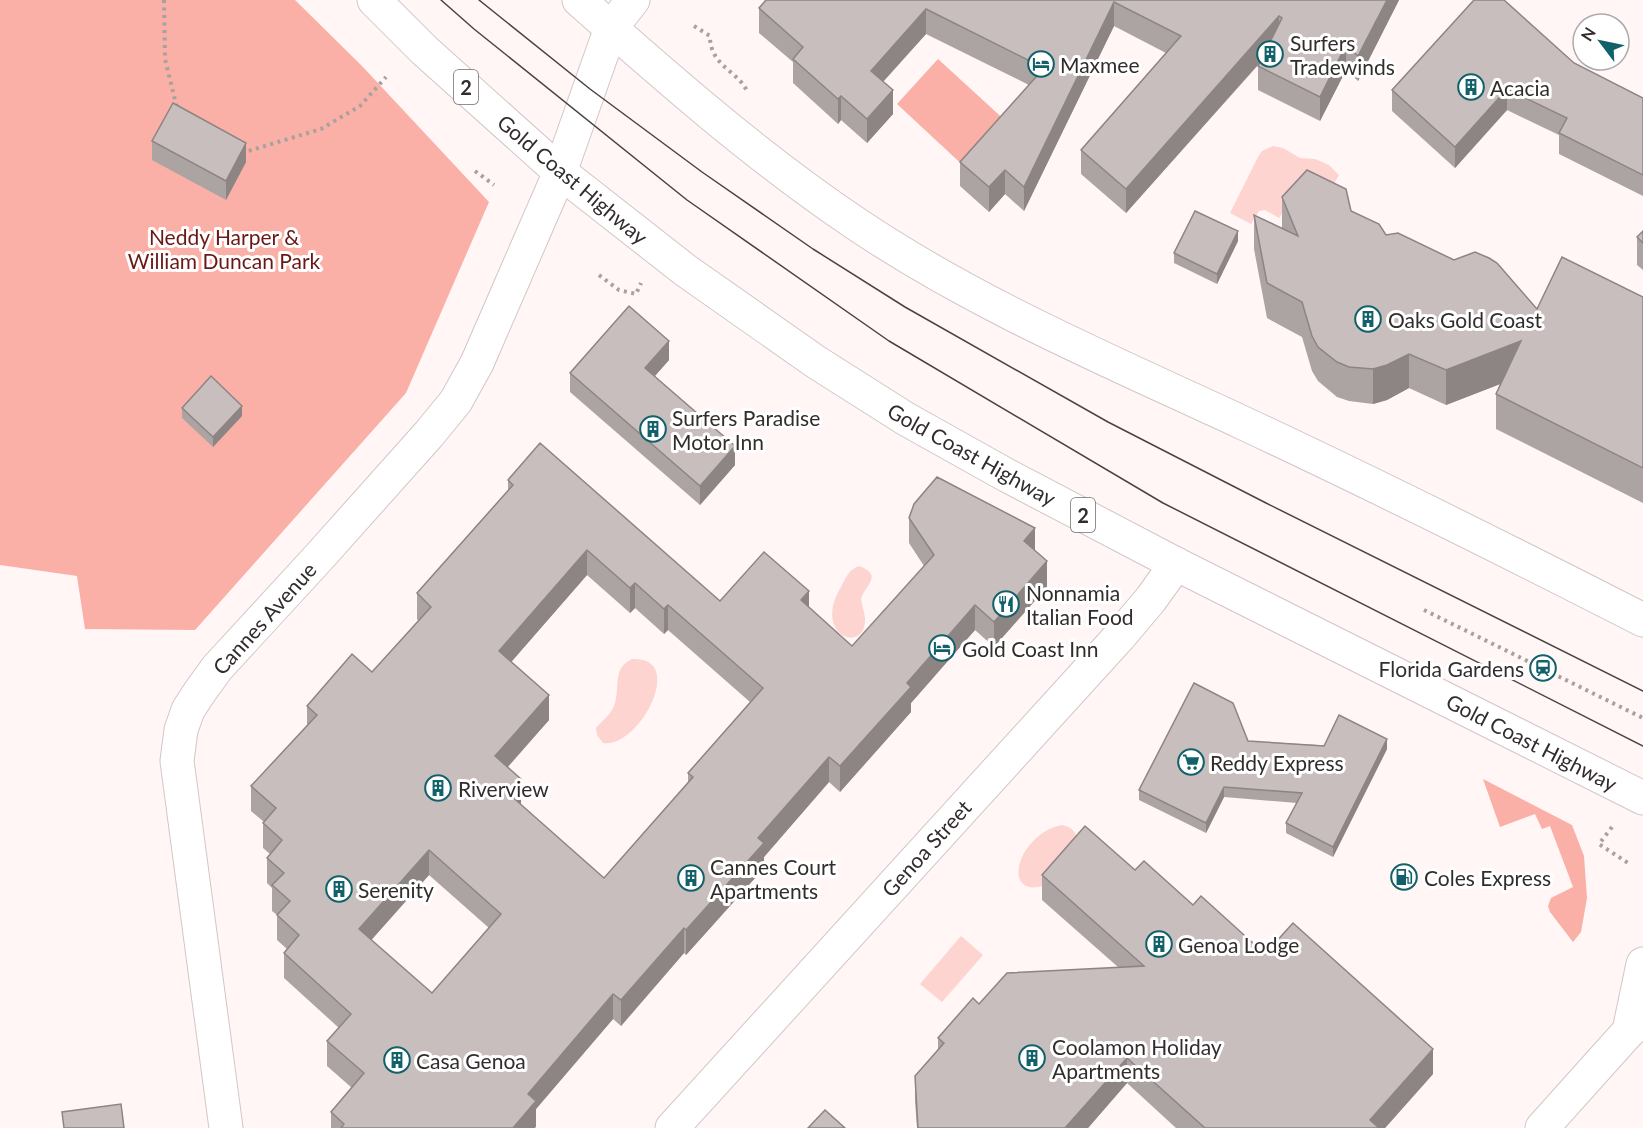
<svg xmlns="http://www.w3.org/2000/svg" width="1643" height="1128" font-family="Lato,sans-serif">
	<rect width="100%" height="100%" fill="#fff6f5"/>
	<g fill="#fab0a7">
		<polygon points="0,0 295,0 362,66 489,202 406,393 195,630 85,629 77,576 0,565"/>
		<polygon points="938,59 1009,124 968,170 897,104"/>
		<polygon points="1483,779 1572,825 1584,856 1587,898 1581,932 1573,942 1550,912 1548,906 1551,898 1573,887 1550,826 1542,829 1535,814 1500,827"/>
	</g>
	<g fill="#fdd4cf">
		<polygon points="1273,146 1283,148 1300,158 1315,159 1329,165 1339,175 1325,199 1283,212 1279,218 1265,210 1259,211 1251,224 1230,213 1258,157 1262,151"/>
		<path d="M859 566C884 575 865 585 861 599 862 605 864 611 865 618 867 655 811 637 841 587 845 579 849 569 859 566Z"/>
		<path d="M632 659C688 656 639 749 603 743L597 735 596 728C602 721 611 714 614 706 621 688 611 669 632 659Z"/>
		<path d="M1062 825C1071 827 1075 830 1077 839L1046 885C1000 901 1016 834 1062 825Z"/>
		<polygon points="961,936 983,955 942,1002 920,984"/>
	</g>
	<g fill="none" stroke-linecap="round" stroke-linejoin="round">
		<g stroke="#d1c7c6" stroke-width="35">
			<g id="minor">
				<polyline points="1629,1031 1643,964"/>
				<polyline points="226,1128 177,761 181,730 188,710 199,693 217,668 320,556 429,434 456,401 477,363 560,172 611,28 633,0"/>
				<polyline points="672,1128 1119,637 1151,599 1176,564"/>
				<polyline points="1542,1128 1629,1031 1643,1020"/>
			</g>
		</g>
		<g stroke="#d1c7c6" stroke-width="35">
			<g id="highway">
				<polyline points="374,0 424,50 560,172 685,270 816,362 906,419 1008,476 1176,564 1643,798"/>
				<path d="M579 0C667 78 757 157 855 223 975 304 1110 361 1241 422 1376 485 1510 552 1643 620"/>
			</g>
		</g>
		<g stroke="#a7a1a0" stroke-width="4" stroke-dasharray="3 4.5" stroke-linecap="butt">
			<polyline points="164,0 165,59 177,108"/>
			<path d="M694 26 710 36C710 66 737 70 747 91"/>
			<polyline points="242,150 245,152 321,129 360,106 386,77"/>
			<polyline points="475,171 494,185"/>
			<polyline points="599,275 619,290 636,294 641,283"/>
			<polyline points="1424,610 1643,718"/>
			<polyline points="1612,827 1599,844 1628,863"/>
		</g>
		<use href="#minor" stroke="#fff" stroke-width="33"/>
		<use href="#highway" stroke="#fff" stroke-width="33"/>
		<g stroke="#494443" stroke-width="1.5">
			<polyline points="441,0 474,29 687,200 889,341 1163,503 1643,746"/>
			<polyline points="479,0 590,89 702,172 813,249 905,307 1108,422 1266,503 1643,691"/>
		</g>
	</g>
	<g fill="#aca3a3" fill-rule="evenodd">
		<polygon points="766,0 1399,0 1358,81 1346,70 1320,121 1258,90 1258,66 1260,63 1126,213 1081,174 1081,150 1166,53 1114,26 1024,211 1005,194 989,212 960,186 960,162 1029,85 926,34 883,82 893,114 867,143 841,120 838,124 793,83 793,62 759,33 759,8"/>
		<polygon points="1574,63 1643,98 1643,196 1559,154 1559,135 1507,110 1455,168 1392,111 1392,90"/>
		<polygon points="152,141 246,162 226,200 152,160"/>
		<polygon points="1282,197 1351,211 1386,235 1537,309 1643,297 1643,503 1496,429 1496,394 1500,384 1446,405 1409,388 1387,400 1373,404 1349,401 1337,397 1318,381 1312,371 1302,337 1267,318 1254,249 1254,215 1282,228"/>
		<polygon points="1643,231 1643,270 1637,265 1637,237"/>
		<polygon points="1238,241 1217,284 1174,263 1174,253"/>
		<polygon points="669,360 655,376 735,465 700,505 570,392 570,373"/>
		<polygon points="182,408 242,416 213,447 182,418"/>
		<path d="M508 480 720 601 809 607 852 646 924 566 909 543V518L1035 551 1047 587 994 647 975 630 911 703V712L840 792 829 782 764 857V868L686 955 684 953 621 1026 613 1019 536 1109V1126L535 1128H331V1112L352 1088 327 1066V1041L339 1028 284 978V953L287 949 277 940V915L272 911V888L267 883V858L270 854 263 848V823L264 822 251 811V786L307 726V706L372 672 419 621 417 619V593L508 491ZM587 575 630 613 635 608 664 634 668 630 750 702 688 773V783L604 878 521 805 508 767 549 720 511 662ZM429 875 489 928 432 993 371 940Z"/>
		<polygon points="1248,741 1387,749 1333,857 1286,833 1286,823 1297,803 1224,797 1206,833 1139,800 1139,790"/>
		<polygon points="1135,870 1193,905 1265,954 1433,1074 1385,1128 1176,1128 1127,1083 1088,1128 917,1128 915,1101 915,1076 938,1051 938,1038 979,1004 1118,967 1042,900 1042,875"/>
	</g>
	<g fill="#8c8584">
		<polygon points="1387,0 1399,0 1358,81 1358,56"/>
		<polygon points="1114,2 1114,26 1024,211 1024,187"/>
		<polygon points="926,9 926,34 871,95 871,71"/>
		<polygon points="1279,16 1279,41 1126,213 1126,189"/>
		<polygon points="1346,45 1346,70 1320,121 1320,97"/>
		<polygon points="1507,89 1507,110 1455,168 1455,147"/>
		<polygon points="893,90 893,114 867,143 867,119"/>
		<polygon points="841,96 841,120 838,124 838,99"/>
		<polygon points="246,143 246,162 226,200 226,181"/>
		<polygon points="1005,170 1005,194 989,212 989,187"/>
		<polygon points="1238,231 1238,241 1217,284 1217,274"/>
		<polygon points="669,341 669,360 645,387 645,368"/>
		<polygon points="1521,341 1521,376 1446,405 1446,370"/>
		<polygon points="1409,354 1409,388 1387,400 1373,404 1373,369"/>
		<polygon points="242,406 242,416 213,447 213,437"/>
		<polygon points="735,446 735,465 700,505 700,486"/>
		<polygon points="1035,528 1035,553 1024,541"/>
		<polygon points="587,550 587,575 499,676 499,651"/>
		<polygon points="1047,561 1047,587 994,647 994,622"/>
		<polygon points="635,583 635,608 630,613 630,588"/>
		<polygon points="809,591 809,616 801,600"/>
		<polygon points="668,605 668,630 664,634 664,609"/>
		<polygon points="975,605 975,630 911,703 911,712 840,792 840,766 907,683"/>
		<polygon points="549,695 549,720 495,781 495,756"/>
		<polygon points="1387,739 1387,749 1333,857 1333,847"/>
		<polygon points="829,757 829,782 764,857 764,868 686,955 686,930 758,838"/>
		<polygon points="521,779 521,804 509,819 509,794"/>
		<polygon points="1224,787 1224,797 1206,833 1206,823"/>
		<polygon points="429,850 429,875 359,954 359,929"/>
		<polygon points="684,928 684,953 621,1026 621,1000"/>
		<polygon points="613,994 613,1019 536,1109 536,1126 535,1128 513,1128 528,1094"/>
		<polygon points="1433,1049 1433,1074 1385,1128 1370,1128 1370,1120"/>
		<polygon points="1127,1058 1127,1083 1088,1128 1065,1128"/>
	</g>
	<g fill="#c8bebd" stroke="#8c8584" stroke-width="1.5" fill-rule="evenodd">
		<polygon points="766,0 1387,0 1358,56 1346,45 1320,97 1258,66 1282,18 1279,16 1126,189 1081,150 1181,36 1114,2 1024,187 1005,170 989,187 960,162 1044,68 926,9 871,71 893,90 867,119 841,96 838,99 793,59 803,47 759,8"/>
		<polygon points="1474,0 1504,0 1574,63 1643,98 1643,175 1559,133 1567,118 1507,89 1455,147 1392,90"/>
		<polygon points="173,103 246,143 226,181 152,141"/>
		<polygon points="1307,170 1346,189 1351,211 1379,224 1386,235 1398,233 1454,260 1475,252 1489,258 1497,263 1537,309 1562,257 1643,297 1643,468 1496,394 1521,341 1446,370 1409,354 1387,365 1373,369 1349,367 1337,362 1318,347 1312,336 1302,302 1267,283 1254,215 1298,236 1282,197"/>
		<polygon points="1195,211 1238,231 1217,274 1174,253"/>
		<polygon points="1643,231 1643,243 1637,237"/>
		<polygon points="629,306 669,341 645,368 735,446 700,486 570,373"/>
		<polygon points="211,376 242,406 213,437 182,408"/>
		<path d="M540 443 720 601 764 552 809 591 801 600 852 646 934 555 909 518 914 504 937 477 1035 528 1024 541 1047 561 994 622 975 605 907 683 911 687 840 766 829 757 758 838 764 843 686 930 684 928 621 1000 613 994 528 1094 536 1101 513 1128H341L344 1124 331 1112 364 1073 327 1041 351 1014 284 953 299 935 277 915 290 901 272 885 284 873 267 858 282 840 263 823 276 808 251 786 317 715 307 706 352 654 372 672 431 607 417 593 513 485 508 480ZM587 550 630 588 635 583 664 609 668 605 763 688 688 773 693 777 604 878 509 794 521 779 495 756 549 695 499 651ZM429 850 501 914 432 993 359 929Z"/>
		<polygon points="1194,683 1233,703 1248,741 1324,746 1339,715 1387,739 1333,847 1286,823 1302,793 1224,787 1206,823 1139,790"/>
		<polygon points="1085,826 1135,870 1144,861 1193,905 1201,896 1265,954 1293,923 1433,1049 1370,1120 1379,1128 1205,1128 1127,1058 1065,1128 918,1128 915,1076 944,1043 938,1038 973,998 979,1004 1007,973 1144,966 1042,875"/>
		<polygon points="121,1104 124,1128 64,1128 62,1112"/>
		<polygon points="825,1110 845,1128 808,1128"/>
	</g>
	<defs>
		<g id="building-ring" transform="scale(1.35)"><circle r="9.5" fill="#fff" stroke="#12616a" stroke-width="1.5"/><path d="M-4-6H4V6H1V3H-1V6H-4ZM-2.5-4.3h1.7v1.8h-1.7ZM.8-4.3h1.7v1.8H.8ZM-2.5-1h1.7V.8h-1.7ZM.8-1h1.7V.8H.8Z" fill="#12616a"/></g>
		<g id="hotel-ring" transform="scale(1.35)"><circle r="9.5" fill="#fff" stroke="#12616a" stroke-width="1.5"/><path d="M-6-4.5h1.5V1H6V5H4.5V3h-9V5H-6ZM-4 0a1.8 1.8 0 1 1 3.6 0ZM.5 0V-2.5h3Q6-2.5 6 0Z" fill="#12616a"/></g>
		<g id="restaurant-ring" transform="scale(1.35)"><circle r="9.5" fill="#fff" stroke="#12616a" stroke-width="1.5"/><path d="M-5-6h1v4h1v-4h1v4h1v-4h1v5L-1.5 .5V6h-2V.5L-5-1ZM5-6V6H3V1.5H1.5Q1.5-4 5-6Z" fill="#12616a"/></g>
		<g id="station-ring" transform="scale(1.35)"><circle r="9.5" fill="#fff" stroke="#12616a" stroke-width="1.5"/><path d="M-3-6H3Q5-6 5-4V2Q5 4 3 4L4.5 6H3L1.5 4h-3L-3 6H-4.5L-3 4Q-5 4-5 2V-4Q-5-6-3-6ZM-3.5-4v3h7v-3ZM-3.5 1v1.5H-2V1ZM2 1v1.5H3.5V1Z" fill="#12616a"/></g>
		<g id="supermarket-ring" transform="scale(1.35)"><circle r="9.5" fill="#fff" stroke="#12616a" stroke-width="1.5"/><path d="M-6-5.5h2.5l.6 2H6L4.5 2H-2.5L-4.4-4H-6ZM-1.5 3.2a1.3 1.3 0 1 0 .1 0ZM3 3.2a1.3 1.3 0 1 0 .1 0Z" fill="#12616a"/></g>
		<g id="fuel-ring" transform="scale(1.35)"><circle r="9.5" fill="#fff" stroke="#12616a" stroke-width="1.5"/><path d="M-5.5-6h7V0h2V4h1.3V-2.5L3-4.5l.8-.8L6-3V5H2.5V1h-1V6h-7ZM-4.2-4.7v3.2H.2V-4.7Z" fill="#12616a"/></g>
	</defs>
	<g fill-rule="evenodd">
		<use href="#building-ring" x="1270" y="54"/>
		<use href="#hotel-ring" x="1041" y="64"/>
		<use href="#building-ring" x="1471" y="87"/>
		<use href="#building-ring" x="1368" y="319"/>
		<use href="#building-ring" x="653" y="429"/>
		<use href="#restaurant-ring" x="1006" y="604"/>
		<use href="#hotel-ring" x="942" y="648"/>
		<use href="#station-ring" x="1543" y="668"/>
		<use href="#supermarket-ring" x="1191" y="762"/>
		<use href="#building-ring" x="438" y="788"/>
		<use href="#fuel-ring" x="1404" y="877"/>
		<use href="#building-ring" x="691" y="878"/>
		<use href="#building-ring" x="339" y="889"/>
		<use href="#building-ring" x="1159" y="944"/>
		<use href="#building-ring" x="1032" y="1058"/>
		<use href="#building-ring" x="397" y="1060"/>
	</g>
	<g text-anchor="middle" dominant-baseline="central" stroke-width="6" stroke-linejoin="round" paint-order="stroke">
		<g fill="#fff" stroke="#6f6c6b" stroke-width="1.5">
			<rect x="454" y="70" width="24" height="34" rx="4.5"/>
			<rect x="1071" y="498" width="24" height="34" rx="4.5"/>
		</g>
		<g font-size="20" font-weight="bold" fill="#312d2c">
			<text x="466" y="87">2</text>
			<text x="1083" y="515">2</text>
		</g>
		<g font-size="21" fill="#312d2c" stroke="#fff" text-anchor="start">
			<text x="1290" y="42">Surfers<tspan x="1290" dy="24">Tradewinds</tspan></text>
			<text x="1060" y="64">Maxmee</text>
			<text x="1490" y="87">Acacia</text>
			<text x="1388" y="319">Oaks Gold Coast</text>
			<text x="672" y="417">Surfers Paradise<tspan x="672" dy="24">Motor Inn</tspan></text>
			<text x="1026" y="592">Nonnamia<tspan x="1026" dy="24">Italian Food</tspan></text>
			<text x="962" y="648">Gold Coast Inn</text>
			<text x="1524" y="668" text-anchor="end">Florida Gardens</text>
			<text x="1210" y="762">Reddy Express</text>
			<text x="458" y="788">Riverview</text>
			<text x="710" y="866">Cannes Court<tspan x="710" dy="24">Apartments</tspan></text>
			<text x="1424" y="877">Coles Express</text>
			<text x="358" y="889">Serenity</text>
			<text x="1178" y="944">Genoa Lodge</text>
			<text x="1052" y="1046">Coolamon Holiday<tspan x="1052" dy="24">Apartments</tspan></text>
			<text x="416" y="1060">Casa Genoa</text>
		</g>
		<g font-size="21" fill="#312d2c" stroke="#fff">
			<text transform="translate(573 179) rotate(40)">Gold Coast Highway</text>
			<text transform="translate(972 454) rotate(29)">Gold Coast Highway</text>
			<text transform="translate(264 618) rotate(-48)">Cannes Avenue</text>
			<text transform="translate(1532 742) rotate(27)">Gold Coast Highway</text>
			<text transform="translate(926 848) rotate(-48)">Genoa Street</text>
		</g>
		<g font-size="21" fill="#6a1816" stroke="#fff">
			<text x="224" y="236">Neddy Harper &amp;<tspan x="224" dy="24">William Duncan Park</tspan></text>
		</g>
	</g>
	<g transform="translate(1601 42) rotate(302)"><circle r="28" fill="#ffffff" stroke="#adabab" stroke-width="1.5"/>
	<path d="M0-4.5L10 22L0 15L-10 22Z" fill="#12616a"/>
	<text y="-9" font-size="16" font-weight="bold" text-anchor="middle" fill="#312d2c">N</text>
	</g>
</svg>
